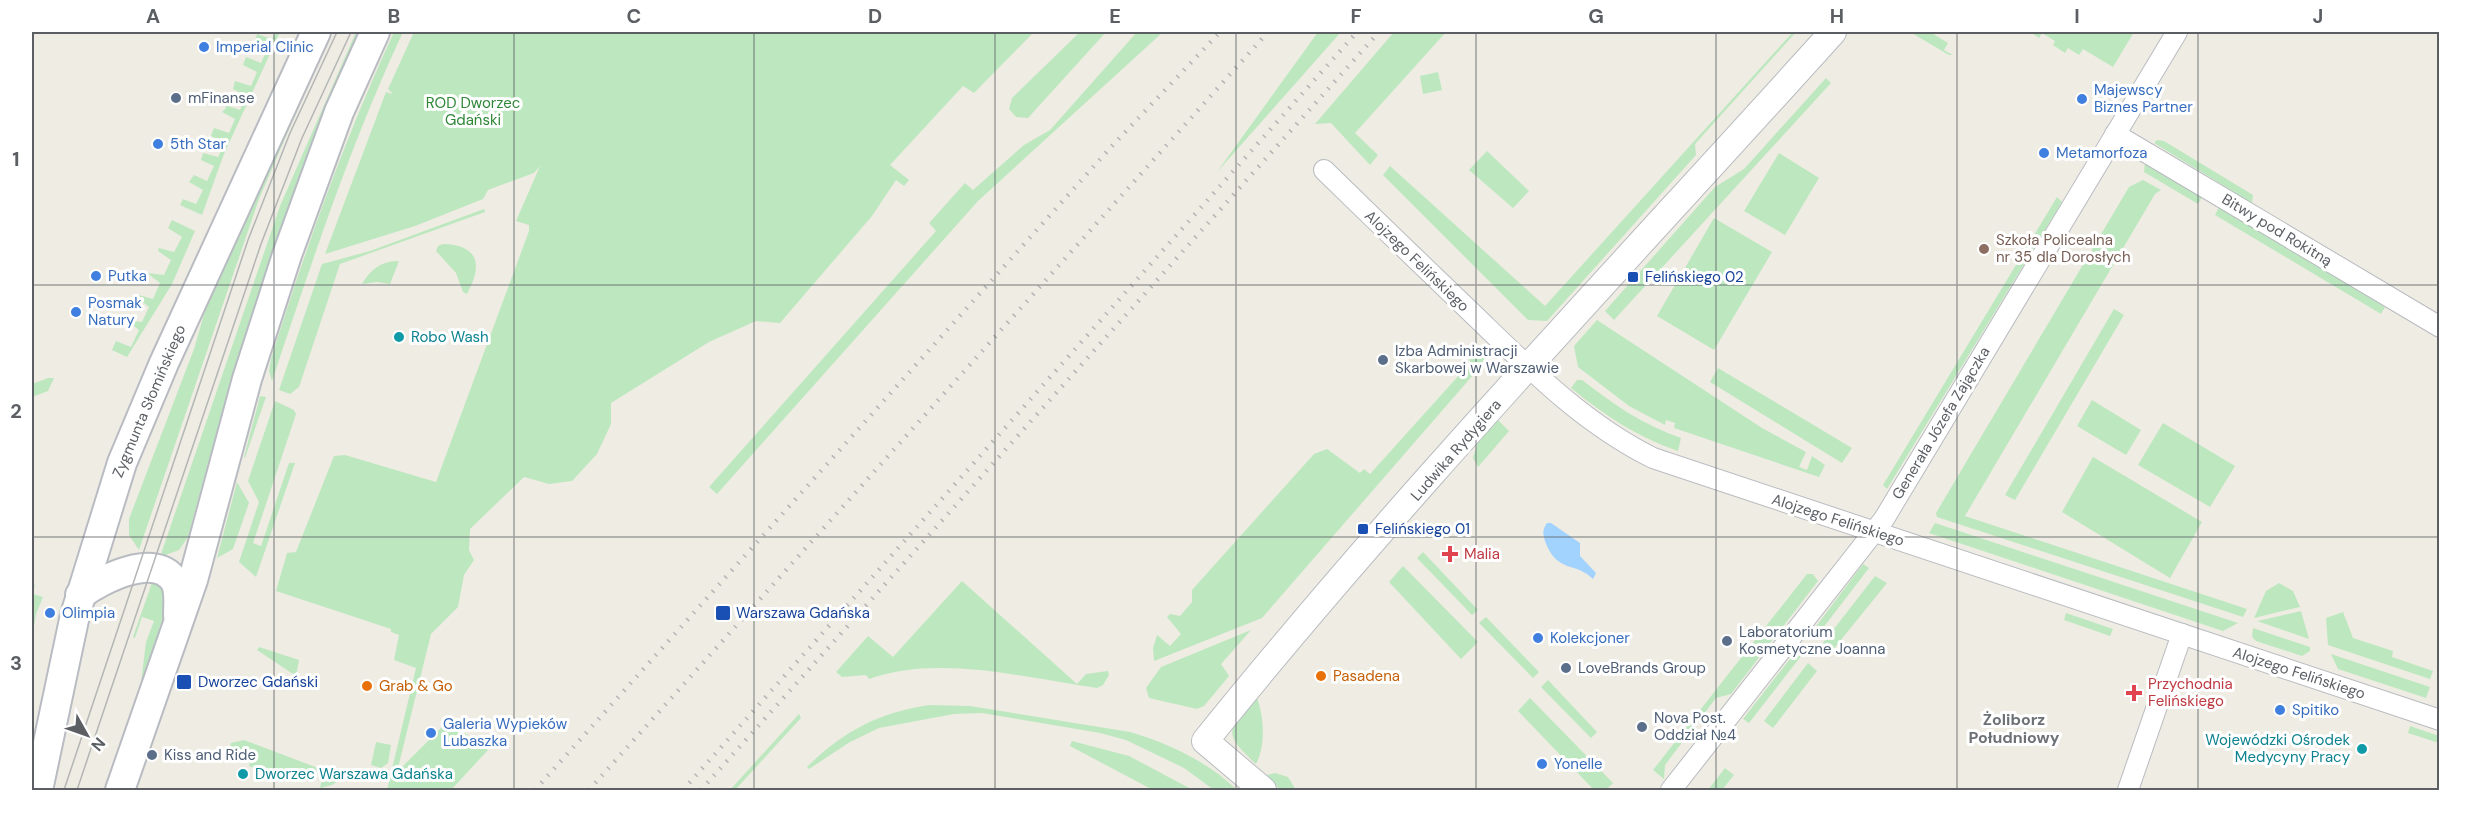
<svg xmlns="http://www.w3.org/2000/svg" width="2471" height="822" font-family="'DM Sans',sans-serif">
	<rect width="100%" height="100%" fill="#efece3"/>
	<g fill="#bde8bf">
		<polygon points="276,32 280,32 224,154 202,215 180,205 183,199 196,204 203,190 189,182 194,175 207,181 214,166 201,160 203,153 218,157 225,143 211,136 214,128 229,133 235,119 222,112 226,108 225,105 240,110 246,96 233,89 235,81 251,86 257,72 243,65 246,57 261,63 268,48 255,41 257,34 272,39"/>
		<polygon points="328,32 331,32 259,199 139,550 129,535 129,519 194,349 208,300"/>
		<path d="M356 32H359C284 197 235 361 188 537L179 550 160 557 280 206Z"/>
		<path d="M394 32H403C350 145 312 262 272 381L269 371 271 359C306 247 345 138 394 32Z"/>
		<polygon points="414,32 1034,32 974,93 963,86 890,165 909,180 904,186 896,180 872,216 780,323 756,321 709,342 611,403 611,424 597,454 572,481 549,484 524,477 470,529 469,550 474,560 464,575 458,607 431,634 397,772 448,721 488,750 451,790 387,790 416,668 394,660 399,635 391,632 391,629 276,591 287,553 296,552 334,456 345,455 436,482 529,231 529,225 516,221 540,166 534,173 488,190 483,199 415,226 325,254 386,92 393,94 388,89"/>
		<polygon points="1080,32 1106,32 1028,118 1016,117 1009,109 1012,98"/>
		<polygon points="1137,32 1163,32 978,201 717,494 709,487 936,231 929,223 965,183 973,190 1024,145 1050,130"/>
		<polygon points="1318,32 1341,32 1217,172"/>
		<polygon points="1394,32 1446,32 1355,133 1378,155 1370,165 1331,123 1315,124"/>
		<polygon points="1793,32 1796,32 1695,144 1696,155 1547,321 1528,320 1383,175 1390,166 1545,306"/>
		<polygon points="1910,32 1930,32 1948,43 1944,50 1953,55 1949,55"/>
		<polygon points="2034,32 2134,32 2113,67 2083,49 2079,55 2068,48 2065,53 2053,45 2055,41 2042,33 2039,38 2033,34"/>
		<polygon points="1438,72 1442,90 1423,94 1420,76"/>
		<polygon points="1826,78 1831,83 1614,320 1605,311 1715,187 1744,169"/>
		<polygon points="2157,140 2164,141 2253,195 2252,203 2154,143"/>
		<polygon points="1487,151 1529,191 1513,208 1469,170"/>
		<polygon points="1779,153 1819,178 1785,235 1744,211"/>
		<polygon points="2145,163 2202,197 2198,204 2144,172"/>
		<polygon points="2143,180 2161,190 2155,194 1965,516 2247,609 2243,617 1937,517 1936,513 2129,187"/>
		<polygon points="2057,197 2062,202 1887,489 1883,485"/>
		<polygon points="2219,207 2385,307 2381,314 2215,215"/>
		<polygon points="484,209 485,212 340,264 299,387 290,394 279,390 322,264 370,251"/>
		<polygon points="1714,218 1772,252 1714,350 1657,316"/>
		<polygon points="172,220 195,231 172,284 127,357 112,350 116,341 131,347 139,330 126,320 142,322 149,307 136,297 139,295 153,299 160,283 147,273 164,275 171,260 158,251 159,248 174,252 182,237 168,228"/>
		<path d="M443 244C479 245 483 265 467 294L463 292 456 273 436 251 438 246Z"/>
		<path d="M399 261 390 284 377 282 362 284C370 270 382 260 399 261Z"/>
		<polygon points="2114,309 2124,315 2015,500 2005,495"/>
		<polygon points="1597,320 1762,428 1806,452 1799,467 1807,470 1812,456 1825,465 1819,477 1674,428 1675,423 1666,420 1665,425 1629,406 1578,367 1574,346"/>
		<polygon points="1477,346 1485,354 1487,359 1262,618 1154,661 1153,648 1157,635 1170,646 1181,634 1167,617 1170,614 1180,616 1192,602 1192,590 1314,454 1327,449 1360,473 1364,469 1370,474 1470,363 1469,353"/>
		<polygon points="1718,368 1852,448 1842,463 1710,382"/>
		<polygon points="48,378 54,378 48,391 32,397 32,384"/>
		<path d="M1577 380H1582C1613 404 1643 425 1681 438L1678 451C1637 437 1604 415 1571 388Z"/>
		<polygon points="260,396 266,397 245,458 244,457"/>
		<polygon points="2092,400 2141,430 2126,455 2077,426"/>
		<polygon points="275,401 294,410 296,414 253,543 261,546 289,463 295,463 256,577 239,562 259,502 248,481"/>
		<polygon points="1497,419 1509,431 1478,467 1473,458 1477,444"/>
		<polygon points="2163,423 2235,466 2210,507 2138,465"/>
		<polygon points="2093,457 2202,522 2170,578 2062,512"/>
		<polygon points="237,482 249,503 233,549 217,558"/>
		<polygon points="1935,523 2238,623 2223,631 1929,533"/>
		<polygon points="1423,552 1478,610 1472,615 1417,558"/>
		<polygon points="1863,564 1869,568 1816,637 1811,633"/>
		<polygon points="1403,566 1478,642 1461,659 1389,582"/>
		<polygon points="1807,574 1813,574 1818,581 1731,694 1716,698 1665,765 1664,779 1653,770"/>
		<polygon points="1875,576 1887,583 1832,651 1823,643"/>
		<polygon points="154,577 167,587 165,611 140,690 146,642 154,621 142,617 135,638 133,637"/>
		<path d="M962 581 1077 684 1086 674 1108 671 1109 675 1103 685 1097 688C1025 678 939 654 869 679L866 675 842 677 836 672 868 636 893 657Z"/>
		<polygon points="2279,583 2293,591 2300,607 2254,618 2266,591"/>
		<polygon points="32,584 35,585 33,594 43,597 36,614 33,633"/>
		<polygon points="2301,611 2309,639 2257,621 2258,621"/>
		<polygon points="2343,612 2353,638 2393,651 2392,657 2433,671 2430,679 2328,645 2326,618"/>
		<polygon points="2066,613 2113,629 2110,636 2064,620"/>
		<polygon points="1486,617 1539,672 1533,678 1479,623"/>
		<polygon points="2253,628 2310,647 2310,651 2302,656 2256,641 2252,637"/>
		<polygon points="1251,630 1221,664 1229,676 1204,706 1197,709 1149,698 1146,688 1161,667"/>
		<polygon points="1800,646 1805,651 1749,723 1743,719"/>
		<polygon points="259,647 299,660 296,676 257,650"/>
		<polygon points="2331,654 2430,687 2426,698 2338,669"/>
		<polygon points="1808,663 1817,671 1773,728 1764,721"/>
		<polygon points="1548,680 1597,732 1591,738 1541,687"/>
		<path d="M1257 698C1264 717 1266 746 1256 764 1221 731 1228 731 1257 698Z"/>
		<polygon points="1530,698 1613,783 1606,790 1594,790 1518,711"/>
		<path d="M929 705 970 706 1130 732C1170 744 1207 761 1237 790H1214L1184 768 1126 740 1100 733 982 713 954 714 879 728 850 742 809 769 807 767C842 732 880 712 929 705Z"/>
		<polygon points="799,714 801,718 735,790 730,790"/>
		<polygon points="2410,726 2439,736 2439,743 2408,733"/>
		<polygon points="244,740 318,768 314,780 296,775 294,782 249,766 250,763 227,755 231,743"/>
		<polygon points="1072,741 1129,756 1193,790 1153,790 1070,746"/>
		<polygon points="376,742 391,745 388,763 381,768 371,765"/>
		<polygon points="1725,768 1734,775 1722,790 1708,790"/>
		<polygon points="324,770 349,774 332,785 320,788"/>
		<polygon points="1275,773 1288,777 1296,790 1280,790 1267,775"/>
	</g>
	<path fill="#a2d3ff" d="M1547 523H1551L1580 543V556L1596 573 1593 579C1575 561 1557 574 1545 541 1543 534 1542 530 1547 523Z"/>
	<g fill="none" stroke-linecap="round" stroke-linejoin="round">
		<g stroke="#b8bbc0" stroke-width="22">
			<g id="minor">
				<polyline points="2115,134 2440,327"/>
				<path d="M1324 170C1374 219 1425 268 1475 316 1530 369 1584 424 1653 458L2440 720"/>
				<polyline points="1671,790 1884,519 2177,32"/>
				<polyline points="2128,790 2182,634"/>
			</g>
		</g>
		<g stroke="#b8bbc0" stroke-width="28">
			<path id="tertiary" d="M1263 790 1205 741C1403 495 1622 266 1833 32"/>
		</g>
		<g stroke="#b8bcc2" stroke-width="32">
			<g id="secondary">
				<path d="M80 595C100 580 157 550 175 582 180 591 178 605 178 615"/>
				<polyline points="38,790 75,615 122,463 164,363 316,32"/>
				<polyline points="120,790 193,580 247,379 287,255 339,112 375,32"/>
			</g>
		</g>
		<use href="#minor" stroke="#fff" stroke-width="20"/>
		<use href="#tertiary" stroke="#fff" stroke-width="26"/>
		<use href="#secondary" stroke="#fff" stroke-width="28"/>
		<g stroke="#b4b5b5" stroke-width="1.5">
			<polyline points="64,790 248,240 290,133 337,32"/>
			<polyline points="77,790 261,244 302,138 351,32"/>
		</g>
		<g stroke="#b4b5b5" stroke-width="4.5" stroke-dasharray="1.5 8" stroke-linecap="butt">
			<polyline points="535,790 1112,146 1220,32"/>
			<polyline points="589,790 1268,32"/>
			<polyline points="683,790 1357,32"/>
			<polyline points="701,790 1379,32"/>
		</g>
	</g>
	<path fill="none" stroke="#5b5f64" stroke-width="1.5" stroke-opacity="0.55" d="M274 32V790M514 32V790M754 32V790M995 32V790M1236 32V790M1476 32V790M1716 32V790M1957 32V790M2198 32V790M32 285H2440M32 537H2440"/>
	<g fill="#3f7fe0" stroke="#fff" stroke-width="2">
		<circle cx="204" cy="47" r="6"/>
		<circle cx="2082" cy="99" r="6"/>
		<circle cx="158" cy="144" r="6"/>
		<circle cx="2044" cy="153" r="6"/>
		<circle cx="96" cy="276" r="6"/>
		<circle cx="76" cy="312" r="6"/>
		<circle cx="50" cy="613" r="6"/>
		<circle cx="1538" cy="638" r="6"/>
		<circle cx="2280" cy="710" r="6"/>
		<circle cx="431" cy="733" r="6"/>
		<circle cx="1542" cy="764" r="6"/>
	</g>
	<g fill="#5c6f8a" stroke="#fff" stroke-width="2">
		<circle cx="176" cy="98" r="6"/>
		<circle cx="1383" cy="360" r="6"/>
		<circle cx="1727" cy="641" r="6"/>
		<circle cx="1566" cy="668" r="6"/>
		<circle cx="1642" cy="727" r="6"/>
		<circle cx="152" cy="755" r="6"/>
	</g>
	<circle fill="#8d6e63" stroke="#fff" stroke-width="2" cx="1984" cy="249" r="6"/>
	<g fill="#1a4fb4" stroke="#fff" stroke-width="2">
		<rect x="1627" y="271" width="12" height="12" rx="3"/>
		<rect x="1357" y="523" width="12" height="12" rx="3"/>
		<rect x="715" y="605" width="16" height="16" rx="3"/>
		<rect x="176" y="674" width="16" height="16" rx="3"/>
	</g>
	<g fill="#0f9aa8" stroke="#fff" stroke-width="2">
		<circle cx="399" cy="337" r="6"/>
		<circle cx="2362" cy="749" r="6"/>
		<circle cx="243" cy="774" r="6"/>
	</g>
	<g fill="#e0444e" stroke="#fff" stroke-width="2">
		<path d="M1447 545h6v6h6v6h-6v6h-6v-6h-6v-6h6z"/>
		<path d="M2131 684h6v6h6v6h-6v6h-6v-6h-6v-6h6z"/>
	</g>
	<g fill="#e8710a" stroke="#fff" stroke-width="2">
		<circle cx="1321" cy="676" r="6"/>
		<circle cx="367" cy="686" r="6"/>
	</g>
	<g text-anchor="middle" dominant-baseline="central" stroke-width="6" stroke-linejoin="round" paint-order="stroke">
		<g font-size="15" fill="#366cbe" stroke="#fff" text-anchor="start">
			<text x="216" y="47">Imperial Clinic</text>
			<text x="2094" y="90">Majewscy<tspan x="2094" dy="17">Biznes Partner</tspan></text>
			<text x="170" y="144">5th Star</text>
			<text x="2056" y="153">Metamorfoza</text>
			<text x="108" y="276">Putka</text>
			<text x="88" y="303">Posmak<tspan x="88" dy="17">Natury</tspan></text>
			<text x="62" y="613">Olimpia</text>
			<text x="1550" y="638">Kolekcjoner</text>
			<text x="2292" y="710">Spitiko</text>
			<text x="443" y="724">Galeria Wypieków<tspan x="443" dy="17">Lubaszka</tspan></text>
			<text x="1554" y="764">Yonelle</text>
		</g>
		<g font-size="15" fill="#4e5e75" stroke="#fff" text-anchor="start">
			<text x="188" y="98">mFinanse</text>
			<text x="1395" y="351">Izba Administracji<tspan x="1395" dy="17">Skarbowej w Warszawie</tspan></text>
			<text x="1739" y="632">Laboratorium<tspan x="1739" dy="17">Kosmetyczne Joanna</tspan></text>
			<text x="1578" y="668">LoveBrands Group</text>
			<text x="1654" y="718">Nova Post.<tspan x="1654" dy="17">Oddział №4</tspan></text>
			<text x="164" y="755">Kiss and Ride</text>
		</g>
		<g font-size="15" fill="#2f8737" stroke="#fff">
			<text x="473" y="103">ROD Dworzec<tspan x="473" dy="17">Gdański</tspan></text>
		</g>
		<g font-size="15" fill="#5b5f64" stroke="#fff">
			<text transform="translate(2277 230) rotate(31)">Bitwy pod Rokitną</text>
			<text transform="translate(1417 261) rotate(44)">Alojzego Felińskiego</text>
			<text transform="translate(149 401) rotate(-67)">Zygmunta Słomińskiego</text>
			<text transform="translate(1941 423) rotate(-59)">Generała Józefa Zajączka</text>
			<text transform="translate(1456 450) rotate(-49)">Ludwika Rydygiera</text>
			<text transform="translate(1838 520) rotate(18)">Alojzego Felińskiego</text>
			<text transform="translate(2299 673) rotate(18)">Alojzego Felińskiego</text>
		</g>
		<g font-size="15" fill="#785e54" stroke="#fff" text-anchor="start">
			<text x="1996" y="240">Szkoła Policealna<tspan x="1996" dy="17">nr 35 dla Dorosłych</tspan></text>
		</g>
		<g font-size="15" fill="#164399" stroke="#fff" text-anchor="start">
			<text x="1645" y="277">Felińskiego 02</text>
			<text x="1375" y="529">Felińskiego 01</text>
			<text x="736" y="613">Warszawa Gdańska</text>
			<text x="198" y="682">Dworzec Gdański</text>
		</g>
		<g font-size="15" fill="#0d838f" stroke="#fff" text-anchor="start">
			<text x="411" y="337">Robo Wash</text>
			<text x="2350" y="740" text-anchor="end">Wojewódzki Ośrodek<tspan x="2350" dy="17">Medycyny Pracy</tspan></text>
			<text x="255" y="774">Dworzec Warszawa Gdańska</text>
		</g>
		<g font-size="15" fill="#be3a42" stroke="#fff" text-anchor="start">
			<text x="1464" y="554">Malia</text>
			<text x="2148" y="684">Przychodnia<tspan x="2148" dy="17">Felińskiego</tspan></text>
		</g>
		<g font-size="15" fill="#c56008" stroke="#fff" text-anchor="start">
			<text x="1333" y="676">Pasadena</text>
			<text x="379" y="686">Grab &amp; Go</text>
		</g>
		<g font-size="16" font-weight="bold" fill="#6c7176" stroke="#fff">
			<text x="2014" y="719">Żoliborz<tspan x="2014" dy="18">Południowy</tspan></text>
		</g>
	</g>
	<rect width="2471" height="822" fill="none" stroke="#ffffff" stroke-width="66"/>
	<g transform="translate(87 735) rotate(130)" stroke="#ffffff" stroke-width="4.5" paint-order="stroke">
	<path d="M0-4.5L10 22L0 15L-10 22Z" fill="#5b5f64"/>
	<text y="-9" font-size="16" font-weight="bold" text-anchor="middle" fill="#5b5f64">N</text>
	</g>
	<rect x="33" y="33" width="2405" height="756" fill="none" stroke="#5b5f64" stroke-width="2"/>
	<g font-size="20" text-anchor="middle" font-weight="bold" fill="#5b5f64">
		<text x="153" y="23">A</text>
		<text x="394" y="23">B</text>
		<text x="634" y="23">C</text>
		<text x="875" y="23">D</text>
		<text x="1115" y="23">E</text>
		<text x="1356" y="23">F</text>
		<text x="1596" y="23">G</text>
		<text x="1837" y="23">H</text>
		<text x="2077" y="23">I</text>
		<text x="2318" y="23">J</text>
		<text x="16" y="166">1</text>
		<text x="16" y="418">2</text>
		<text x="16" y="670">3</text>
	</g>
</svg>
